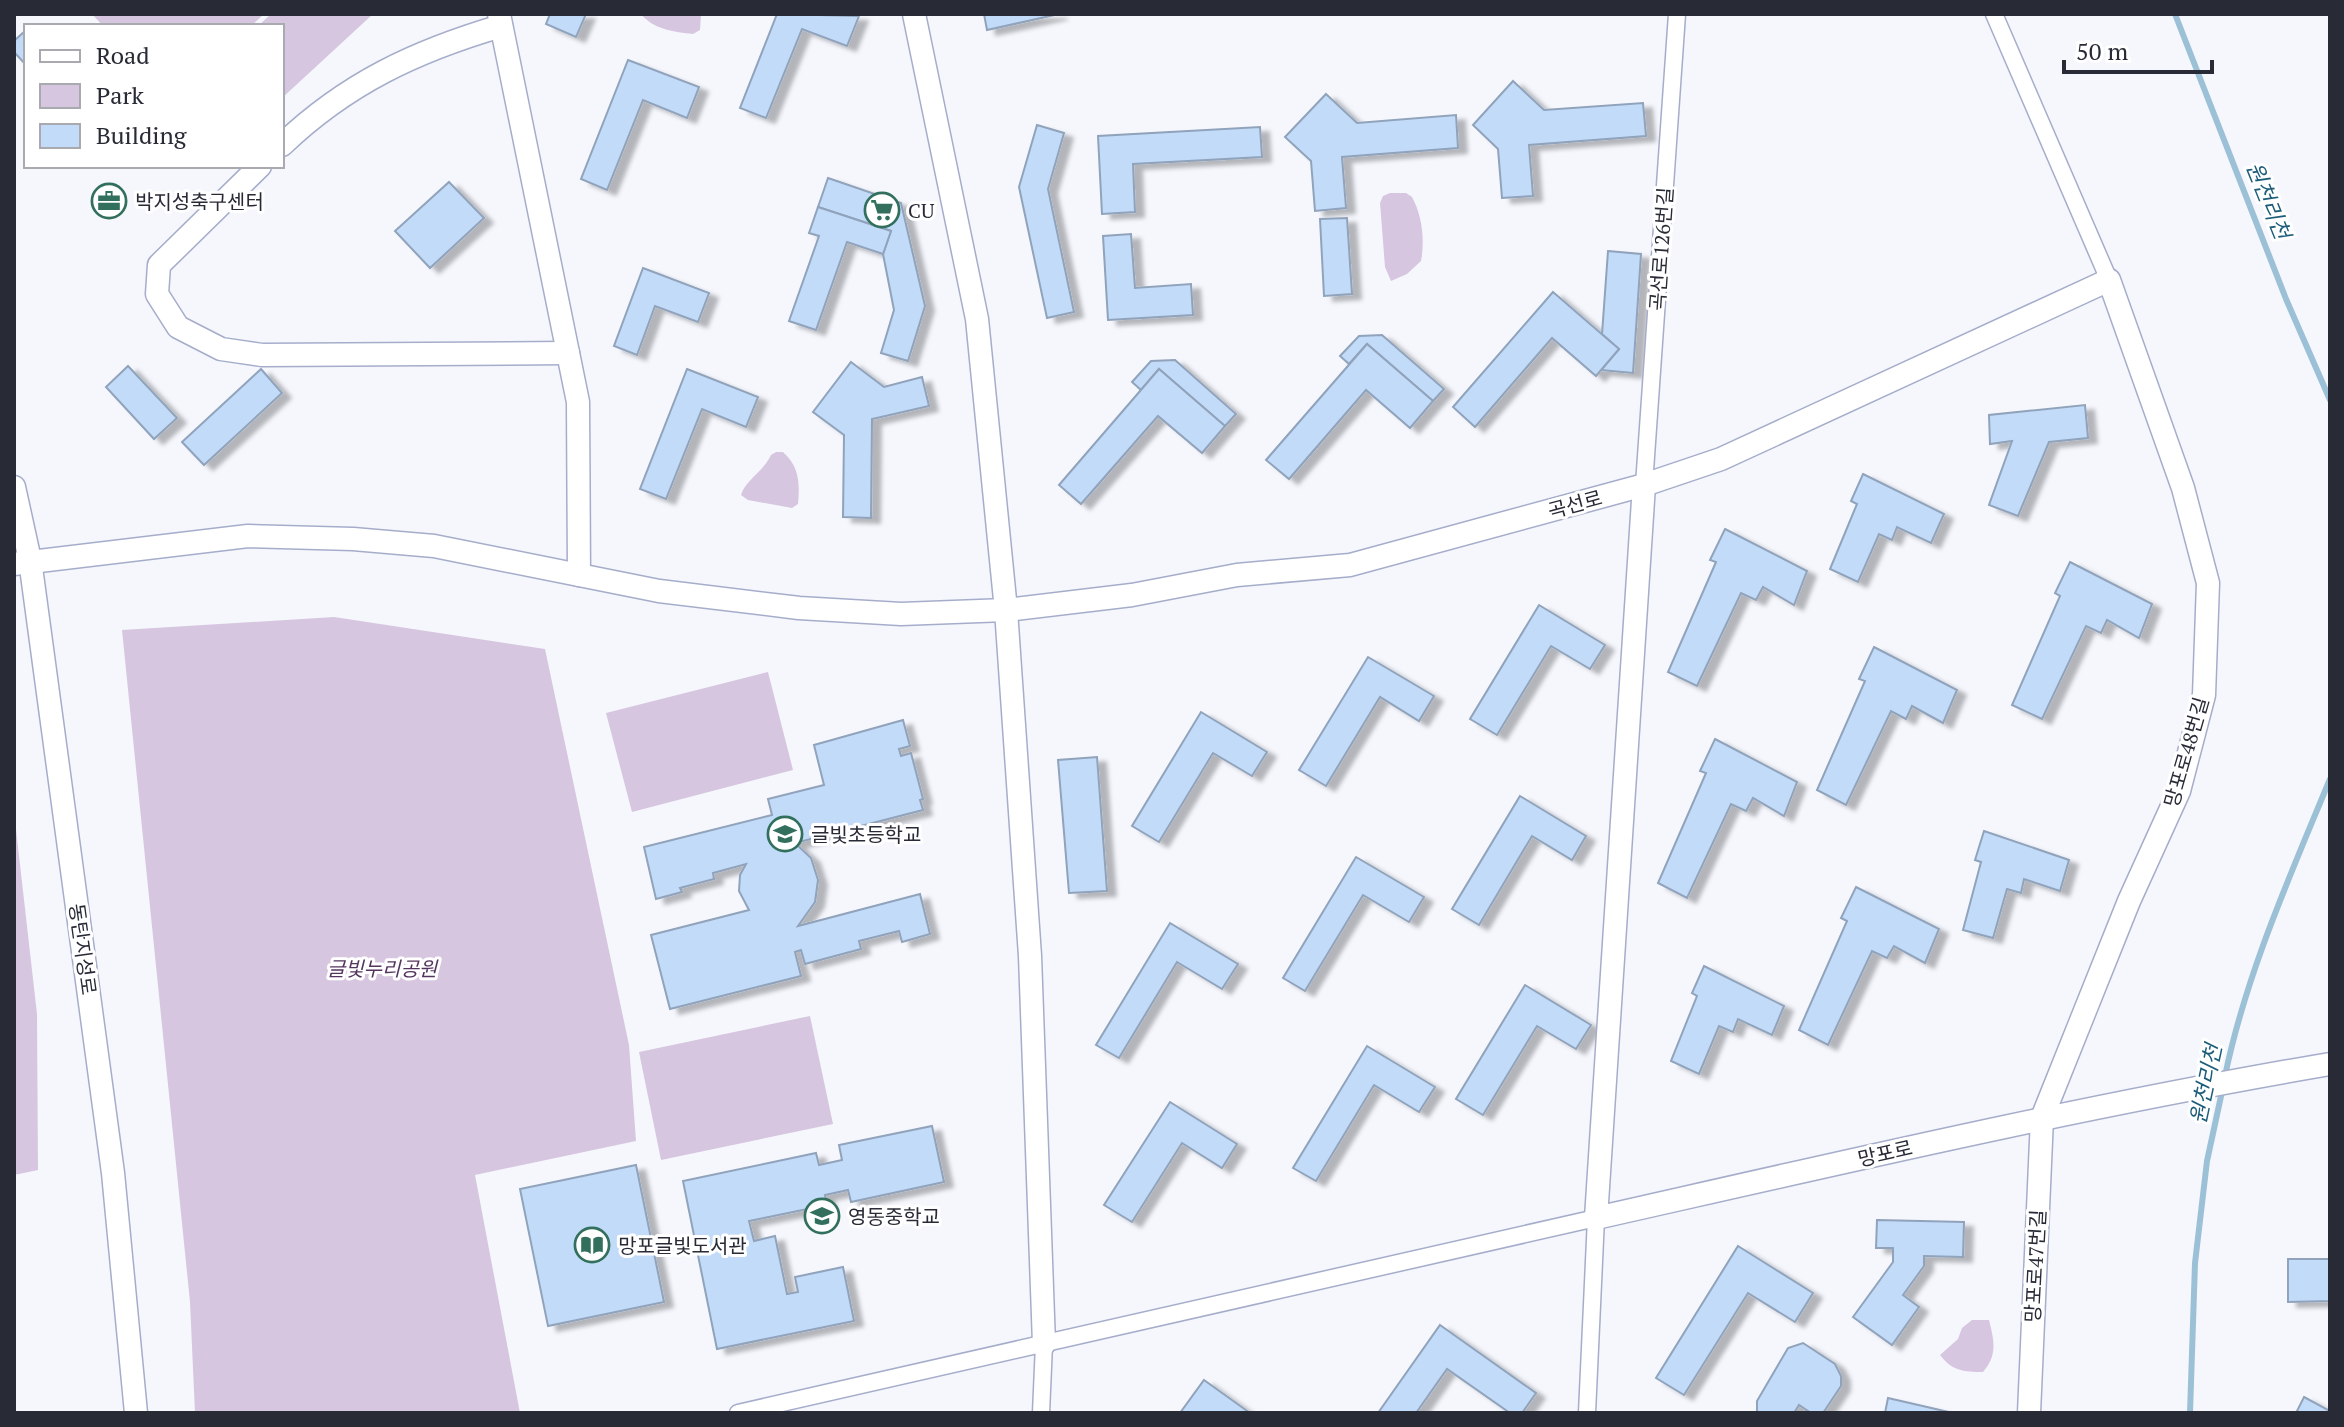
<svg xmlns="http://www.w3.org/2000/svg" width="2344" height="1427" font-family="'PT Serif','Noto Sans KR',serif">
	<defs>
		<filter id="shadow"><feDropShadow dx="9" dy="5" stdDeviation="2" flood-color="#0004"/></filter>
	</defs>
	<rect width="100%" height="100%" fill="#f5f7fd"/>
	<g fill="#d7c6df">
		<polygon points="92,14 264,14 251,26 103,26"/>
		<polygon points="271,14 373,14 282,98 282,26 258,26"/>
		<path d="M641 14H701L700 30 693 34C674 32 653 29 641 14Z"/>
		<path d="M1390 193H1406L1412 197C1422 215 1425 240 1421 261L1407 274 1391 281 1385 267 1380 203 1383 196Z"/>
		<path d="M776 452H783C799 466 800 483 798 504L792 508 748 500 741 495C745 481 763 472 771 455Z"/>
		<polygon points="334,617 545,649 629,1045 636,1141 475,1175 520,1413 195,1413 190,1302 122,630"/>
		<polygon points="768,672 793,770 632,812 606,713"/>
		<polygon points="14,812 37,1014 38,1170 14,1175"/>
		<polygon points="810,1016 833,1124 661,1160 639,1052"/>
		<path d="M1972 1320H1989C1994 1340 1998 1355 1983 1372 1964 1372 1952 1371 1940 1355L1958 1339 1962 1328Z"/>
	</g>
	<g fill="none" stroke-linecap="round" stroke-linejoin="round">
		<g stroke="#9cc1d6" stroke-width="6">
			<polyline points="2175,14 2286,299 2330,400"/>
			<path d="M2225 1076C2246 974 2290 876 2330 779"/>
			<polyline points="2190,1413 2195,1263 2207,1161 2223,1087"/>
		</g>
	</g>
	<g fill="#c2dbf9" stroke="#90a3bb" stroke-width="2" filter="url(#shadow)">
		<polygon points="550,14 586,14 576,37 546,24"/>
		<polygon points="777,14 859,16 847,46 802,29 766,118 740,108"/>
		<polygon points="984,14 1059,14 987,30"/>
		<polygon points="26,30 26,65 14,52 14,41"/>
		<polygon points="628,60 699,87 687,118 643,100 607,190 581,179"/>
		<polygon points="1513,81 1544,110 1643,103 1646,136 1529,145 1533,196 1502,198 1498,149 1473,125"/>
		<polygon points="1326,94 1357,123 1456,115 1458,148 1342,157 1346,208 1315,211 1311,161 1285,137"/>
		<polygon points="1037,125 1064,133 1048,189 1074,312 1047,318 1019,187"/>
		<polygon points="1260,127 1262,157 1133,164 1135,212 1102,214 1098,136"/>
		<polygon points="828,178 901,203 925,306 908,361 881,353 894,310 883,254 891,231 818,207"/>
		<polygon points="449,182 484,218 430,268 395,231"/>
		<polygon points="818,207 891,231 883,254 847,242 816,330 789,321 819,236 809,233"/>
		<polygon points="1347,218 1352,294 1324,296 1320,219"/>
		<polygon points="1131,234 1135,288 1191,284 1193,315 1108,320 1103,236"/>
		<polygon points="1608,251 1641,254 1633,373 1601,370 1619,349 1602,334"/>
		<polygon points="643,268 709,293 698,322 655,306 637,355 614,346"/>
		<polygon points="1553,292 1619,349 1596,376 1552,338 1475,427 1453,407"/>
		<polygon points="1382,335 1444,389 1433,401 1367,344 1349,364 1340,356 1359,336"/>
		<polygon points="1367,344 1433,401 1410,428 1366,390 1289,479 1266,460"/>
		<polygon points="1175,360 1236,414 1225,426 1159,369 1141,390 1132,382 1151,361"/>
		<polygon points="851,362 884,387 922,377 929,406 872,419 871,518 843,517 844,435 813,412"/>
		<polygon points="128,366 177,418 154,439 106,387"/>
		<polygon points="261,369 282,393 204,465 182,442"/>
		<polygon points="687,369 758,397 746,427 702,409 666,499 640,489"/>
		<polygon points="1159,369 1225,426 1202,453 1158,416 1081,504 1059,485"/>
		<polygon points="2085,405 2088,438 2049,442 2018,516 1989,505 2012,441 1990,444 1989,415"/>
		<polygon points="1863,474 1944,514 1931,543 1897,527 1892,540 1879,534 1858,582 1830,569 1857,504 1851,501"/>
		<polygon points="1725,529 1807,571 1794,605 1763,587 1756,600 1741,593 1697,686 1668,672 1716,562 1710,560"/>
		<polygon points="2070,562 2152,604 2139,638 2107,620 2101,633 2086,626 2042,719 2012,705 2060,596 2055,593"/>
		<polygon points="1539,605 1605,645 1590,669 1551,646 1497,735 1470,719"/>
		<polygon points="1874,647 1957,690 1943,723 1912,706 1906,719 1891,711 1846,805 1817,790 1865,681 1859,679"/>
		<polygon points="1368,657 1434,696 1419,721 1380,697 1326,786 1299,770"/>
		<polygon points="1201,712 1267,752 1252,776 1213,753 1159,842 1132,826"/>
		<polygon points="903,720 910,746 899,749 901,756 911,753 923,799 920,800 923,810 795,843 811,858 818,880 815,902 798,926 920,894 930,934 902,942 899,931 859,941 861,949 805,964 801,950 795,952 801,976 670,1009 651,935 749,910 739,891 740,875 746,864 713,873 714,879 680,888 682,892 656,899 644,847 772,815 768,799 824,785 814,745"/>
		<polygon points="1715,739 1797,782 1784,816 1753,798 1746,811 1731,804 1687,898 1658,883 1706,773 1700,771"/>
		<polygon points="1097,757 1107,891 1069,893 1058,760"/>
		<polygon points="1520,796 1586,836 1572,860 1532,836 1479,925 1452,909"/>
		<polygon points="1984,831 2069,860 2060,891 2024,879 2021,893 2007,889 1993,938 1963,930 1981,862 1975,860"/>
		<polygon points="1356,857 1424,897 1409,922 1363,895 1305,991 1283,978"/>
		<polygon points="1856,887 1939,929 1925,963 1894,946 1887,958 1872,951 1828,1045 1799,1030 1847,921 1841,918"/>
		<polygon points="1170,923 1238,964 1222,989 1177,962 1119,1058 1096,1045"/>
		<polygon points="1704,966 1784,1006 1772,1035 1738,1019 1733,1032 1719,1026 1699,1074 1671,1061 1697,996 1692,993"/>
		<polygon points="1525,985 1591,1025 1576,1049 1537,1026 1483,1115 1456,1099"/>
		<polygon points="1367,1046 1435,1087 1419,1112 1374,1085 1316,1181 1293,1168"/>
		<polygon points="1170,1102 1237,1144 1222,1168 1182,1143 1132,1222 1104,1205"/>
		<polygon points="932,1126 944,1182 851,1202 848,1190 825,1195 827,1205 749,1221 754,1241 775,1236 787,1294 798,1292 795,1277 843,1267 854,1321 717,1349 683,1181 816,1153 819,1165 842,1160 839,1145"/>
		<polygon points="636,1165 664,1302 548,1326 520,1189"/>
		<polygon points="1877,1220 1964,1222 1963,1257 1924,1256 1924,1266 1903,1295 1919,1307 1892,1345 1853,1317 1893,1262 1893,1248 1876,1248"/>
		<polygon points="1738,1246 1813,1293 1795,1322 1748,1293 1684,1395 1656,1378"/>
		<polygon points="2288,1259 2330,1259 2330,1301 2288,1302"/>
		<polygon points="1440,1325 1536,1393 1522,1413 1510,1413 1447,1369 1416,1413 1378,1413"/>
		<polygon points="1803,1343 1835,1364 1841,1376 1841,1386 1823,1413 1811,1413 1799,1405 1794,1413 1757,1413 1757,1401 1788,1348"/>
		<polygon points="1204,1380 1250,1413 1180,1413"/>
		<polygon points="2304,1397 2330,1411 2330,1413 2296,1413"/>
		<polygon points="1888,1398 1953,1413 1885,1413"/>
	</g>
	<g fill="none" stroke-linecap="round" stroke-linejoin="round">
		<g stroke="#a6adca" stroke-width="19">
			<g id="street">
				<polyline points="1994,14 2109,280"/>
				<polyline points="1644,485 1677,14"/>
				<polyline points="738,1413 1596,1218 1587,1413"/>
				<polyline points="1041,1413 1044,1344"/>
			</g>
		</g>
		<g stroke="#a6adca" stroke-width="25">
			<g id="secondary">
				<polyline points="914,14 977,319 1006,610 1030,956 1044,1344"/>
				<path d="M282 145C347 83 416 51 501 26"/>
				<polyline points="260,166 159,265 157,294 178,327 221,349 262,355 568,353"/>
				<path d="M1644 485 1596 1218C1840 1163 2083 1106 2330 1064"/>
				<polyline points="14,487 30,560 113,1173 136,1413"/>
				<polyline points="14,564 248,536 353,539 434,546 579,575 578,402 499,14"/>
				<polyline points="579,575 659,591 799,608 901,614 1006,610 1132,595 1237,575 1350,565 1644,485 1721,459 2109,280 2183,488 2208,583 2204,695 2179,791 2129,901 2042,1118 2029,1413"/>
			</g>
		</g>
		<use href="#street" stroke="#fff" stroke-width="16"/>
		<use href="#secondary" stroke="#fff" stroke-width="22"/>
	</g>
	<defs>
		<g id="office-ring" transform="scale(1.8)"><circle r="9.5" fill="#fff" stroke="#32705d" stroke-width="1.5"/><path d="M-6-3h4V-5.5h4V-3h4V5H-6ZM-1-4.5V-3h2v-1.5ZM-6 0V1H6V0Z" fill="#32705d"/></g>
		<g id="supermarket-ring" transform="scale(1.8)"><circle r="9.5" fill="#fff" stroke="#32705d" stroke-width="1.5"/><path d="M-6-5.5h2.5l.6 2H6L4.5 2H-2.5L-4.4-4H-6ZM-1.5 3.2a1.3 1.3 0 1 0 .1 0ZM3 3.2a1.3 1.3 0 1 0 .1 0Z" fill="#32705d"/></g>
		<g id="school-ring" transform="scale(1.8)"><circle r="9.5" fill="#fff" stroke="#32705d" stroke-width="1.5"/><path d="M0-5L7-2L0 1L-7-2ZM-4 1L0 2.5L4 1V4Q0 6-4 4Z" fill="#32705d"/></g>
		<g id="library-ring" transform="scale(1.8)"><circle r="9.5" fill="#fff" stroke="#32705d" stroke-width="1.5"/><path d="M-6-4Q-3-5.5-.7-3.5V5Q-3 3-6 4ZM6-4Q3-5.5 .7-3.5V5Q3 3 6 4Z" fill="#32705d"/></g>
	</defs>
	<g fill-rule="evenodd">
		<use href="#office-ring" x="109" y="201"/>
		<use href="#supermarket-ring" x="882" y="210"/>
		<use href="#school-ring" x="785" y="834"/>
		<use href="#school-ring" x="822" y="1216"/>
		<use href="#library-ring" x="592" y="1245"/>
	</g>
	<g text-anchor="middle" dominant-baseline="central" stroke-width="6" stroke-linejoin="round" paint-order="stroke">
		<g font-size="20" fill="#282b36" stroke="#fff" text-anchor="start">
			<text x="135" y="201">박지성축구센터</text>
			<text x="908" y="210">CU</text>
			<text x="811" y="834">글빛초등학교</text>
			<text x="848" y="1216">영동중학교</text>
			<text x="618" y="1245">망포글빛도서관</text>
		</g>
		<g font-size="20" fill="#282b36" stroke="#fff">
			<text transform="translate(1661 249) rotate(-86)">곡선로126번길</text>
			<text transform="translate(1575 504) rotate(-15)">곡선로</text>
			<text transform="translate(2186 752) rotate(-74)">망포로48번길</text>
			<text transform="translate(83 949) rotate(82)">동탄지성로</text>
			<text transform="translate(1885 1153) rotate(-13)">망포로</text>
			<text transform="translate(2035 1266) rotate(-87)">망포로47번길</text>
		</g>
		<g font-size="20" font-style="italic" fill="#53355f" stroke="#fff">
			<text x="382" y="968">글빛누리공원</text>
		</g>
		<g font-size="22" font-style="italic" fill="#1d5d7a" stroke="#fff">
			<text transform="translate(2269 200) rotate(68)">원천리천</text>
			<text transform="translate(2205 1084) rotate(-78)">원천리천</text>
		</g>
	</g>
	<rect width="2344" height="1427" fill="none" stroke="#282b36" stroke-width="32"/>
	<rect x="24" y="24" width="260" height="144" fill="#ffffff" stroke="#a9aaaf" stroke-width="2"/>
	<rect x="40" y="50" width="40" height="12" fill="#ffffff" stroke="#a9aaaf" stroke-width="2"/>
	<text x="96" y="64" font-size="24" fill="#282b36">Road</text>
	<rect x="40" y="84" width="40" height="24" fill="#d7c6df" stroke="#a9aaaf" stroke-width="2"/>
	<text x="96" y="104" font-size="24" fill="#282b36">Park</text>
	<rect x="40" y="124" width="40" height="24" fill="#c2dbf9" stroke="#a9aaaf" stroke-width="2"/>
	<text x="96" y="144" font-size="24" fill="#282b36">Building</text>
	<path d="M2064 60v12h148v-12" fill="none" stroke="#282b36" stroke-width="4"/>
	<text x="2076" y="60" font-size="24" fill="#282b36" stroke="#ffffff" stroke-width="6" paint-order="stroke">50 m</text>
</svg>
